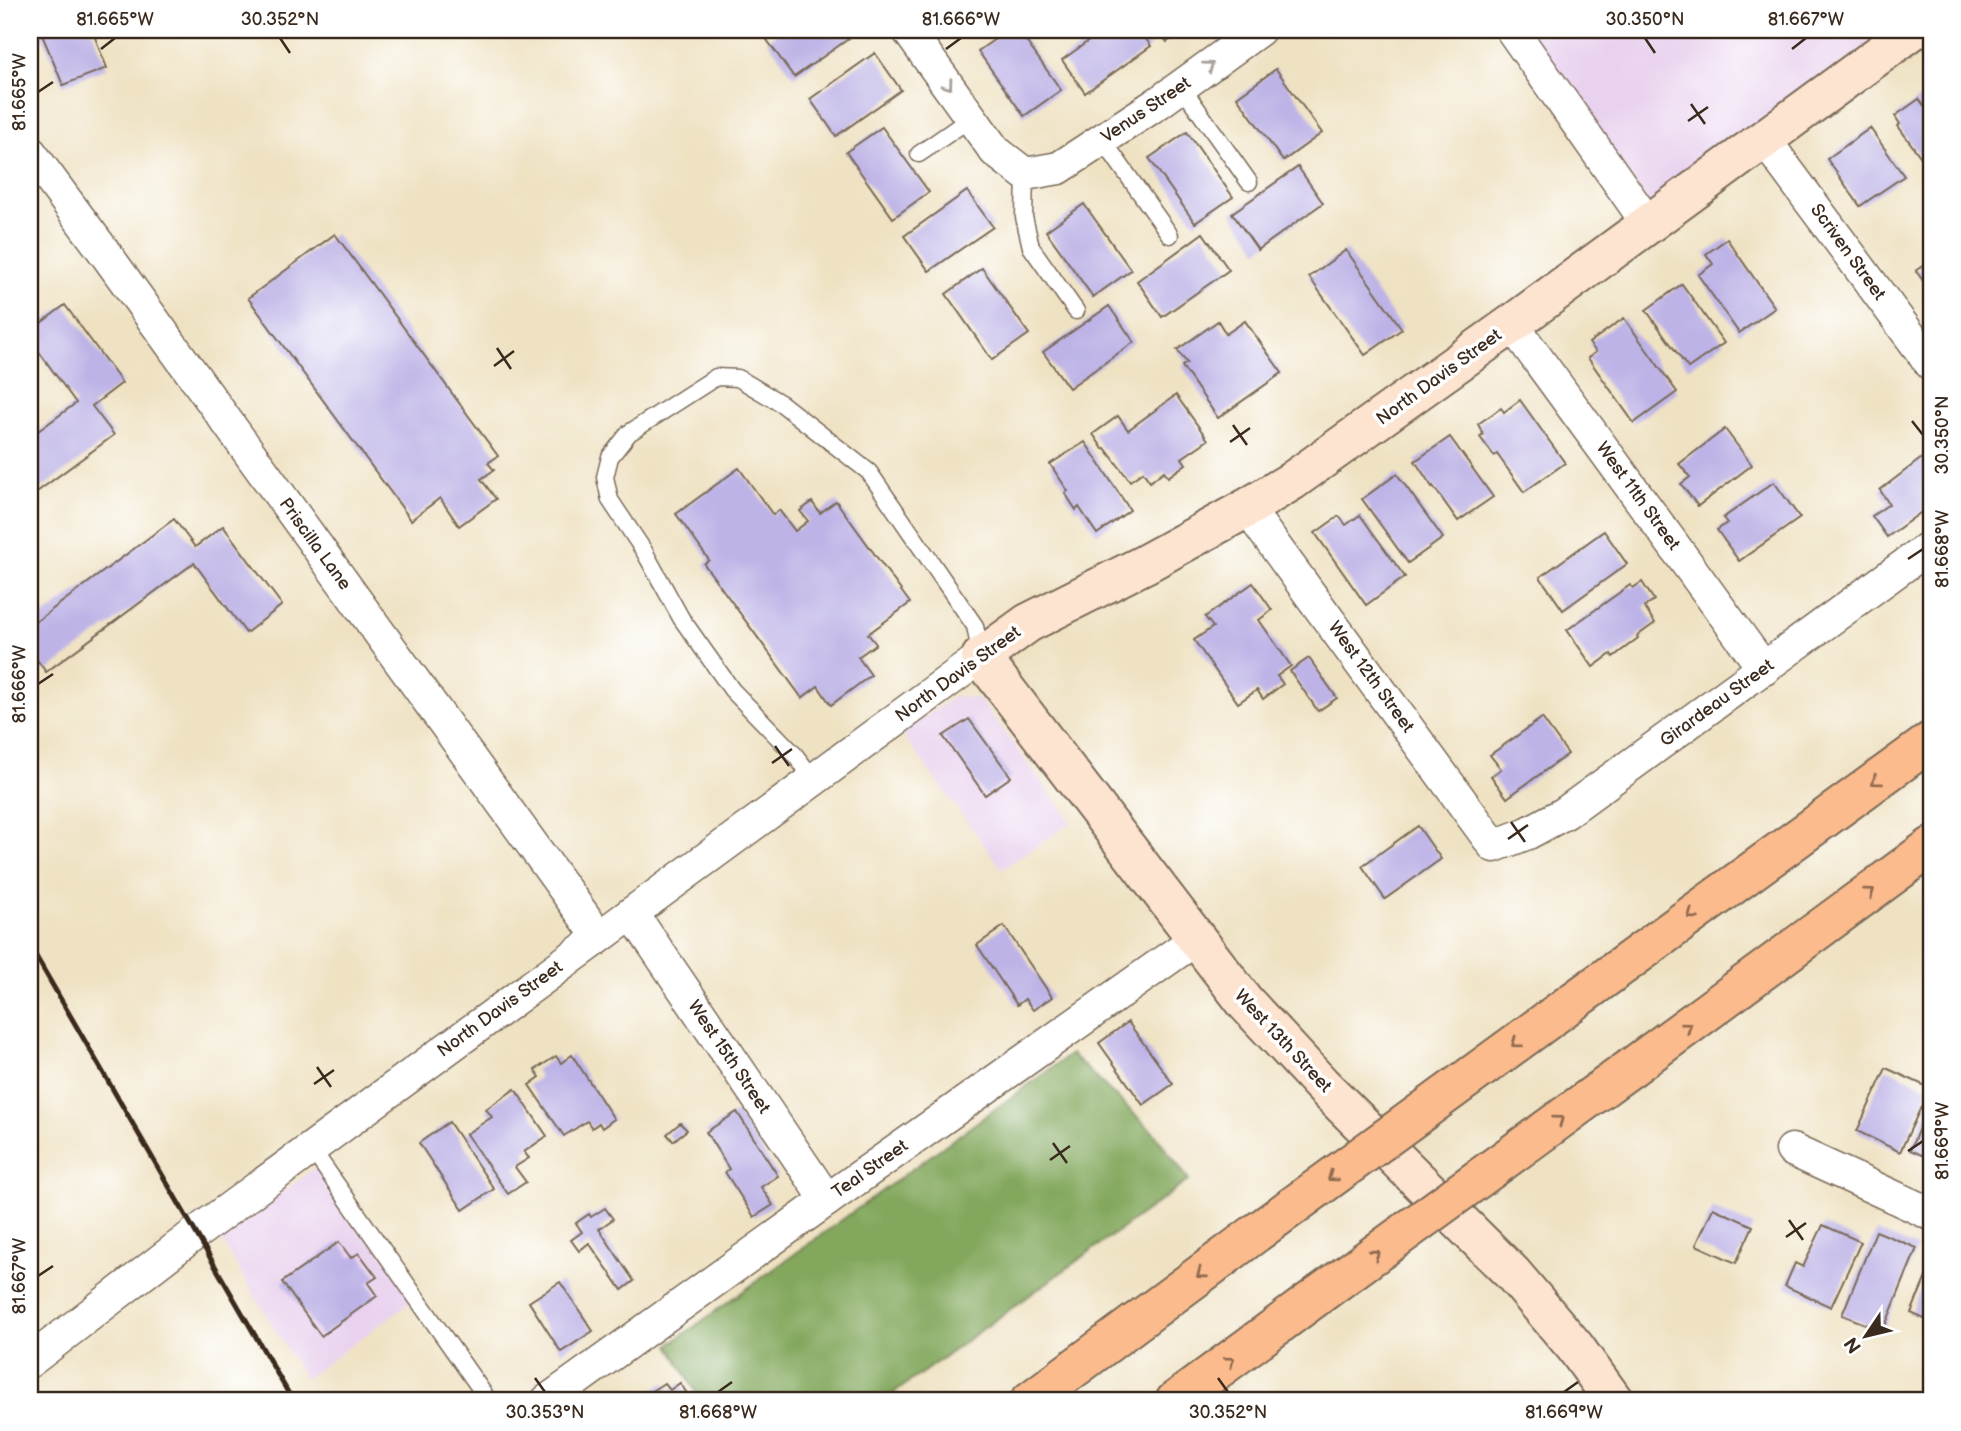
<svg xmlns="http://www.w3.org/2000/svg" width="1961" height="1431" font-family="'Balsamiq Sans',sans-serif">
	<rect width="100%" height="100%" fill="#fff"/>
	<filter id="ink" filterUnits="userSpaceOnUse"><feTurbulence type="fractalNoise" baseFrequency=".0143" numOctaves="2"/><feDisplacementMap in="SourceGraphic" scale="14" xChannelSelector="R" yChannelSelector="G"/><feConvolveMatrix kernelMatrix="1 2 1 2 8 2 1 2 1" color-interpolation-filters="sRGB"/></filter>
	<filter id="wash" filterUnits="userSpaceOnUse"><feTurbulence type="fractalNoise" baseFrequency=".00686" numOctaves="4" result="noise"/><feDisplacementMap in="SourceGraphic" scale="28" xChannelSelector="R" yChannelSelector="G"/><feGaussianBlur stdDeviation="1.57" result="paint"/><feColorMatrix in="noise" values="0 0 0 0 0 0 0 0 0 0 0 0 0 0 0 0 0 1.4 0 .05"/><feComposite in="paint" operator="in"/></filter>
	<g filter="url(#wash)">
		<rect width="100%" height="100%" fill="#efe2c3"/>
		<g fill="#e9d2ee">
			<polygon points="1526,30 1888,30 1649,204"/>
			<polygon points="954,696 979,699 1072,822 1002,869 902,734"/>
			<polygon points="326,1159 420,1295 305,1379 221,1240"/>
		</g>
		<polygon fill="#83a85d" stroke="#5f693e" stroke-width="2" points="1071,1054 1154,1133 1189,1180 883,1401 701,1401 669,1345"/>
		<g id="blocks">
			<g fill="#bdb3e6">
				<polygon points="40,30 92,30 107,68 63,85"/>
				<polygon points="781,30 861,30 794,77 767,40"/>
				<polygon points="1008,30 1018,30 1061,90 1024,116 978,51"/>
				<polygon points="1104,30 1139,30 1151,46 1085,93 1062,60"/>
				<polygon points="1158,30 1183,30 1167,42"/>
				<polygon points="875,53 901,90 836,136 810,99"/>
				<polygon points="1276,69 1322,133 1283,161 1237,97"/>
				<polygon points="1919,99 1925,107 1927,105 1931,111 1931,171 1898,126 1900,124 1895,116"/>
				<polygon points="882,127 929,192 893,218 846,152"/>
				<polygon points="1870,128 1904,176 1860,206 1827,159"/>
				<polygon points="1187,132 1233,197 1195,223 1149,158"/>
				<polygon points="1298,167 1323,203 1258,250 1232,213"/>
				<polygon points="967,191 993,227 929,271 904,236"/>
				<polygon points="1084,204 1131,270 1093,297 1046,231"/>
				<polygon points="1203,233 1229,270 1162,317 1137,281"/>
				<polygon points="335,234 498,456 488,463 494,470 481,479 496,499 459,526 440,498 411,520 248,298"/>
				<polygon points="1727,239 1775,308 1739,333 1698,275 1713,264 1706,254"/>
				<polygon points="1346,250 1402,329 1365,355 1309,277"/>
				<polygon points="1931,261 1931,292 1916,271"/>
				<polygon points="982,268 1029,334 992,360 946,294"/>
				<polygon points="1682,284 1724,343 1688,368 1646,310"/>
				<polygon points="65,305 122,383 92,406 114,435 30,497 30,437 76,403 34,345 30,348 30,324 33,329"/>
				<polygon points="1109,306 1134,342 1069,388 1043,352"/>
				<polygon points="1624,318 1677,392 1634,423 1588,358 1596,352 1589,343"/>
				<polygon points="1218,321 1226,334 1245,321 1282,373 1218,418 1182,366 1187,363 1177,350"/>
				<polygon points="1176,395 1208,440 1182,458 1186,464 1168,477 1164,471 1150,482 1143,472 1130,481 1105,448 1103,449 1093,434 1118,416 1128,430"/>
				<polygon points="1520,400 1565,463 1524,492 1497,454 1494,456 1480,437 1483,434 1478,424 1501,408 1504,412"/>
				<polygon points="1725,429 1752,465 1698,506 1681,484 1690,477 1679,464"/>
				<polygon points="1450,437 1493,497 1458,521 1433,486 1432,487 1415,461"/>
				<polygon points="1085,442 1130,510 1097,534 1079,507 1076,510 1065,493 1068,491 1050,464"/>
				<polygon points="1931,451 1931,505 1887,537 1872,516 1889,504 1880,490"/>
				<polygon points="739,468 773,515 779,510 795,531 808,521 800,511 812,502 820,513 836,501 910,603 868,634 876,644 858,657 871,675 831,705 818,686 802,698 704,564 709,560 676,514"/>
				<polygon points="1397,474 1443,538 1408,563 1362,499"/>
				<polygon points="1774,482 1800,518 1739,561 1717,530 1727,523 1723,518"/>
				<polygon points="1360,515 1405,577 1366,605 1315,533 1339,516 1346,525"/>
				<polygon points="174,519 195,547 223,526 282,605 246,633 194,563 46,672 30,650 30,626"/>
				<polygon points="1604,531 1627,564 1563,610 1540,577"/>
				<polygon points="1642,582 1654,600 1644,607 1655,623 1637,636 1638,638 1613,657 1611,654 1593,667 1567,630 1630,585 1633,588"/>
				<polygon points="1253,583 1272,610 1259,620 1291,666 1277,676 1283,684 1263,699 1257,690 1238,703 1194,640 1213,627 1205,617"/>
				<polygon points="1309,658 1337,698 1318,711 1290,671"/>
				<polygon points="1542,718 1568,754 1507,798 1491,776 1501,769 1490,755"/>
				<polygon points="969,719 1011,777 985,795 943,736"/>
				<polygon points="1418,826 1441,859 1385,899 1362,866"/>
				<polygon points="1004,926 1052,997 1033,1010 1025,999 1017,1005 977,945"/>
				<polygon points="1128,1022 1173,1084 1143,1105 1099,1043"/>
				<polygon points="572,1055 614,1119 602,1128 599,1123 592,1128 587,1121 564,1136 529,1085 540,1077 535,1070 556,1056 561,1063"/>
				<polygon points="1886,1068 1930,1088 1900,1152 1857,1131"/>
				<polygon points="515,1089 547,1136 524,1152 529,1158 515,1167 526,1182 508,1194 466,1134 492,1117 486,1109"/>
				<polygon points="1931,1099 1931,1159 1910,1150"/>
				<polygon points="737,1112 778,1176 761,1187 773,1205 754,1217 725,1172 729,1169 706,1132"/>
				<polygon points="449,1122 494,1189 463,1210 419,1143"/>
				<polygon points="680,1123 687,1130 673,1141 667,1134"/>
				<polygon points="605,1208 613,1219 599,1229 634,1281 622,1290 589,1243 579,1251 571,1240 582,1232 576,1223 589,1214 591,1217"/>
				<polygon points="1713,1208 1753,1226 1736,1263 1696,1245"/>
				<polygon points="1823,1225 1861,1242 1831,1307 1785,1286 1795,1263 1803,1267"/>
				<polygon points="1876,1231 1917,1248 1883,1331 1842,1315"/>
				<polygon points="339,1242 351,1258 359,1253 377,1277 368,1283 377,1296 321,1336 282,1282"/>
				<polygon points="1931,1265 1931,1322 1911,1313"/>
				<polygon points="560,1282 593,1331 561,1352 529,1302"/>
				<polygon points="664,1383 670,1390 680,1383 692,1401 636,1401"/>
			</g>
		</g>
	</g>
	<g filter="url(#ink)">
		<use href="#blocks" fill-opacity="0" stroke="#7a6a58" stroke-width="2"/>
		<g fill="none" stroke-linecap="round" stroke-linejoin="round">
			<g stroke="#7a6a58" stroke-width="19">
				<g id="lane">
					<polyline points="1181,86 1249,182"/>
					<polyline points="1102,139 1170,235"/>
					<polyline points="919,154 971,118"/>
					<polyline points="1025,174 1024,217 1031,247 1076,311"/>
					<polyline points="814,780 795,755 732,690 681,618 644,551 610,500 605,477 610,457 629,433 716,377 738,378 782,404 869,472 975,626 981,657"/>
					<polyline points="311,1148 489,1401"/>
				</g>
			</g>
			<g stroke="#7a6a58" stroke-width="35">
				<g id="street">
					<polyline points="908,30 995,151 1025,174 1059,168 1158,103 1259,30"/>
					<polyline points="1512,30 1648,224"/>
					<polyline points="1764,139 1931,364"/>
					<polyline points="30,152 108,257 599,937"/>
					<polyline points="1512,324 1764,669"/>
					<polyline points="1247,508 1494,846 1528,833 1565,813 1931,546"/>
					<polyline points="632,913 827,1200"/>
					<polyline points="1792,1150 1931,1214"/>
					<polyline points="30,1361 196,1233 981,657"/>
					<polyline points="547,1401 827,1200 1196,939"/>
				</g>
			</g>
			<g stroke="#7a6a58" stroke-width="42">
				<polyline id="secondary" points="1614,1401 1575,1347 1513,1274 1322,1085 1245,1002 981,657 1028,623 1145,564 1247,508 1292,481 1512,324 1913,30"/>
			</g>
			<g stroke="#7a6a58" stroke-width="42">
				<g id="highway">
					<polyline points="1571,1003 1931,741"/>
					<polyline points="1632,1067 1931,847"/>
					<polyline points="1030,1401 1256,1233"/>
					<polyline points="1175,1401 1320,1294"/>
				</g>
			</g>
			<use href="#lane" stroke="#fff" stroke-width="16"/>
			<use href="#street" stroke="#fff" stroke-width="32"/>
			<use href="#secondary" stroke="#fde4d1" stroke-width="38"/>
			<use href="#highway" stroke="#fbbb8c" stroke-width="38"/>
			<polyline stroke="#3b2a1e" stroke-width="5" points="30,946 293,1401"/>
			<g stroke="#7a6a58" stroke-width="42" stroke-linecap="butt">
				<g id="highway-bridge">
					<polyline points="1256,1233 1571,1003"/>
					<polyline points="1320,1294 1632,1067"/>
				</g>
			</g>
			<use href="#highway-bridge" stroke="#fbbb8c" stroke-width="38"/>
		</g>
		<defs><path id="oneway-chevron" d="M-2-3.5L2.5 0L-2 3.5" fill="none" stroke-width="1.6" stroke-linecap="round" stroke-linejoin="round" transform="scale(1.75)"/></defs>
		<g stroke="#a79f9a">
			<use href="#oneway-chevron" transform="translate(1209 66) rotate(-36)"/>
			<use href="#oneway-chevron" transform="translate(948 85) rotate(54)"/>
		</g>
		<g stroke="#916b50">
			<use href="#oneway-chevron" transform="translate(1876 781) rotate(144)"/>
			<use href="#oneway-chevron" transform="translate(1870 892) rotate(-36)"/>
			<use href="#oneway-chevron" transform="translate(1692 915) rotate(144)"/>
			<use href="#oneway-chevron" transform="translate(1687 1027) rotate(-36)"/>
			<use href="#oneway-chevron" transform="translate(1516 1043) rotate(144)"/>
			<use href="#oneway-chevron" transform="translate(1559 1120) rotate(-36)"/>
			<use href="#oneway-chevron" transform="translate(1332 1177) rotate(144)"/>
			<use href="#oneway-chevron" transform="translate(1375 1254) rotate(-36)"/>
			<use href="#oneway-chevron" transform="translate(1201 1274) rotate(143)"/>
			<use href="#oneway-chevron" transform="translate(1230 1361) rotate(-36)"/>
		</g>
	</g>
	<path fill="none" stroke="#3b2a1e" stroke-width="2.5" d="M280 38 290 53M1645 38 1655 53M101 49 115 38M946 49 961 38M1792 49 1806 38M38 92 53 82M1691 104 1705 124M1688 121 1708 107M497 348 511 369M494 366 514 351M1912 421 1923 435M1233 425 1247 445M1230 442 1250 428M1908 559 1923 549M38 684 53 674M775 746 789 766M772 763 792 749M1511 822 1525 842M1508 839 1528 825M317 1067 331 1087M314 1084 334 1070M1053 1143 1067 1163M1908 1151 1923 1141M1050 1160 1070 1146M1789 1220 1803 1240M1786 1237 1806 1223M38 1276 53 1266M535 1378 545 1392M1218 1378 1228 1392M718 1392 732 1382M1564 1392 1578 1382"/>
	<g text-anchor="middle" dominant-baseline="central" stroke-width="7" stroke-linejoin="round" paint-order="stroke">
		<g font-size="18" fill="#3b2a1e" stroke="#fff">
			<text transform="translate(1146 110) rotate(-34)">Venus Street</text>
			<text transform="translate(1848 252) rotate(54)">Scriven Street</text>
			<text transform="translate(1439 377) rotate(-36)">North Davis Street</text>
			<text transform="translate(1638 496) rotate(54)">West 11th Street</text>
			<text transform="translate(315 544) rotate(54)">Priscilla Lane</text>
			<text transform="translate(958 674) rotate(-36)">North Davis Street</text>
			<text transform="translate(1371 677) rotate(54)">West 12th Street</text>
			<text transform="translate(1717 703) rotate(-36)">Girardeau Street</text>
			<text transform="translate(500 1009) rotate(-36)">North Davis Street</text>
			<text transform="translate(1283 1041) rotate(47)">West 13th Street</text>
			<text transform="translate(729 1057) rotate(56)">West 15th Street</text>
			<text transform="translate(870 1169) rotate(-35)">Teal Street</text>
		</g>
	</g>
	<rect width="1961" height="1431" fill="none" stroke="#fff" stroke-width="77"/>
	<g transform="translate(1866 1336) rotate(235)" stroke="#ffffff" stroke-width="5" paint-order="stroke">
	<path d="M0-5L12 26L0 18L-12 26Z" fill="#3b2a1e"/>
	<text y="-10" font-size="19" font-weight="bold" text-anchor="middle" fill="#3b2a1e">N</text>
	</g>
	<rect x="38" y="38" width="1885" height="1354" fill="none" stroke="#3b2a1e" stroke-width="2.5"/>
	<g font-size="18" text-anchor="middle" fill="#3b2a1e">
		<text x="115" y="25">81.665°W</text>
		<text x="280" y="25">30.352°N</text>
		<text x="961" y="25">81.666°W</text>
		<text x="1645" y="25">30.350°N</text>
		<text x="1806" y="25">81.667°W</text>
		<text transform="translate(19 92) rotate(-90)" y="6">81.665°W</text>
		<text transform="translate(1942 435) rotate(-90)" y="6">30.350°N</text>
		<text transform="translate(1942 549) rotate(-90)" y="6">81.668°W</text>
		<text transform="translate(19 684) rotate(-90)" y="6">81.666°W</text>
		<text transform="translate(1942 1141) rotate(-90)" y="6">81.669°W</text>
		<text transform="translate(19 1276) rotate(-90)" y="6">81.667°W</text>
		<text x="545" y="1418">30.353°N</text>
		<text x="718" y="1418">81.668°W</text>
		<text x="1228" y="1418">30.352°N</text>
		<text x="1564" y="1418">81.669°W</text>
	</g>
</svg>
